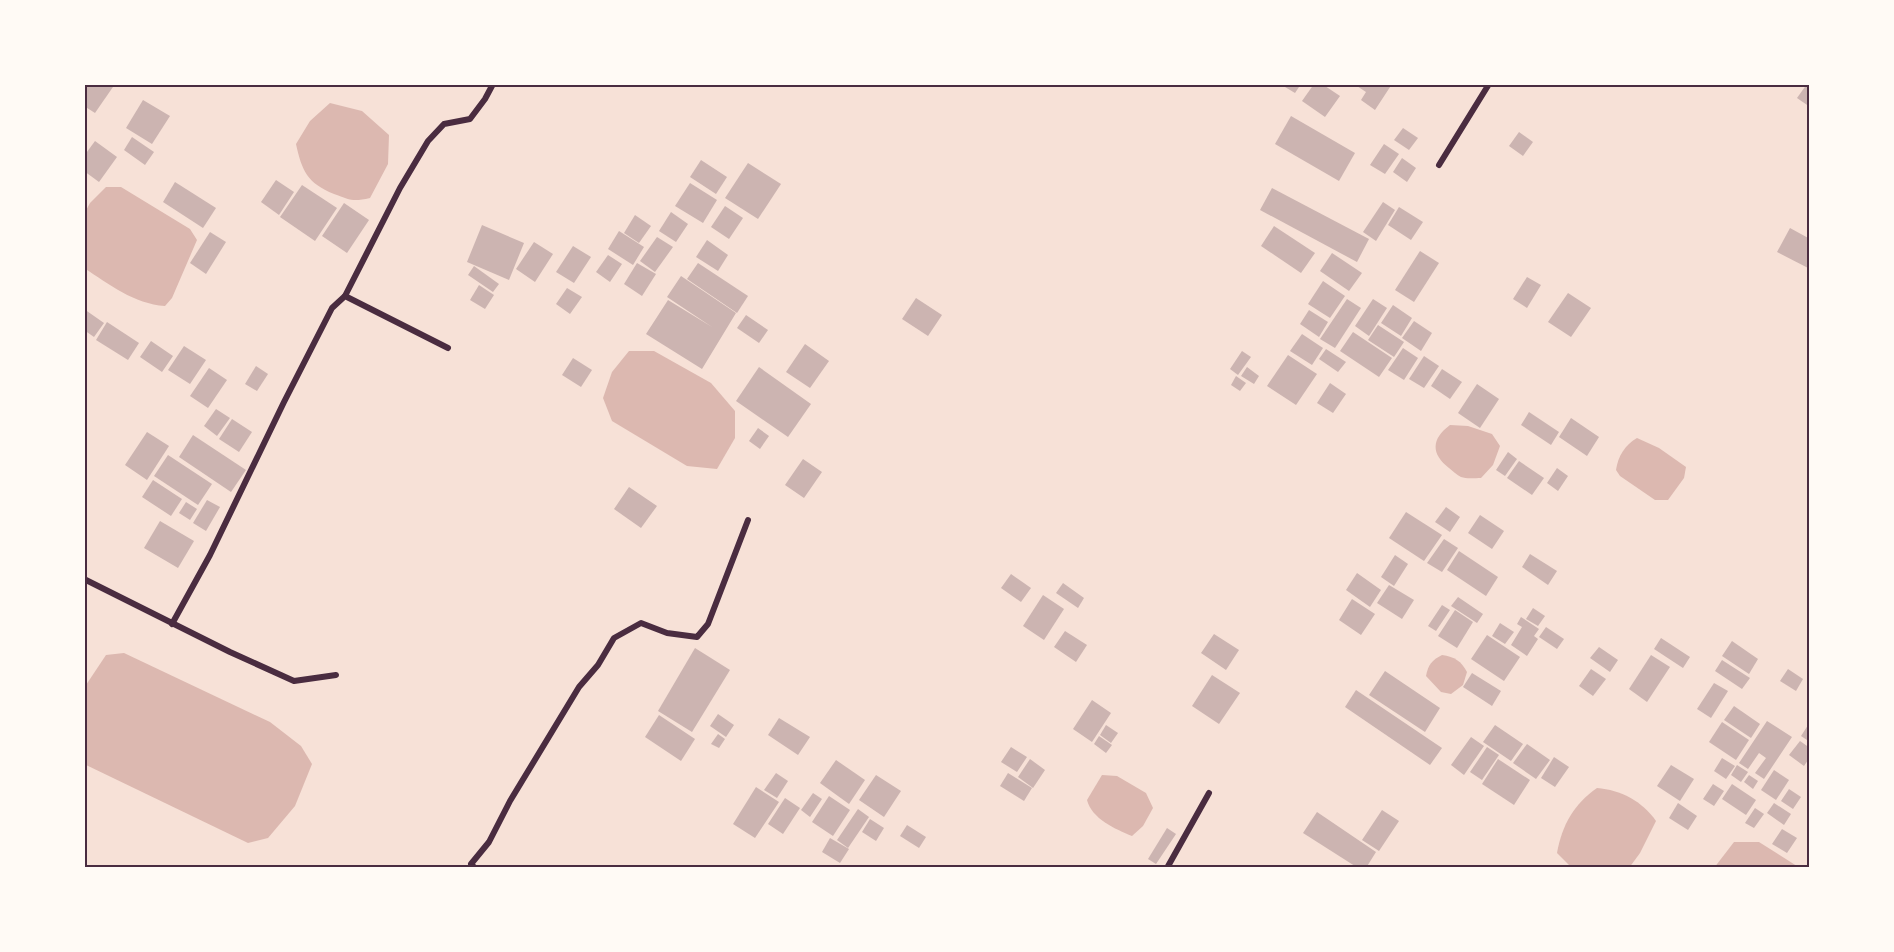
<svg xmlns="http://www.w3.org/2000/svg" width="1894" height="952" font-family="Roboto,sans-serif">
	<rect width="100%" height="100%" fill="#f7e1d7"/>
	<g fill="#dcb8b0">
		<path d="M330 103 362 111 389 135 388 164 370 198C353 202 350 200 334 194 307 183 302 171 296 144L310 121Z"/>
		<path d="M106 187H121L190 229 197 240 172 298 165 306C134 304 109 284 84 268V214L90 203Z"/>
		<polygon points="629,351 654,351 711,383 735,411 735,438 717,469 687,466 612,421 603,398 612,372"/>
		<path d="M1450 425 1468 426 1492 434 1500 446 1493 465 1481 478C1475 478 1466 479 1461 477 1457 475 1453 471 1449 468 1431 454 1431 439 1450 425Z"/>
		<path d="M1637 438 1659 448 1686 467 1684 478 1668 500H1655L1620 476 1616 470C1618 456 1625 445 1637 438Z"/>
		<polygon points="124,653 270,722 301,746 312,764 295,806 268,838 248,843 84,764 84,688 106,655"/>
		<path d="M1442 655C1455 657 1461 661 1467 672L1463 685 1451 694 1441 692 1426 676C1428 665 1432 660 1442 655Z"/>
		<path d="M1102 775 1117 776 1146 793 1153 808 1143 826 1132 836C1115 829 1092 819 1087 800Z"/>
		<path d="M1597 788C1621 790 1642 801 1656 821L1640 853 1629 868H1572L1557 853C1562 825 1574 804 1597 788Z"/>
		<polygon points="1734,842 1759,842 1800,868 1714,868"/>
	</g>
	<g fill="#ccb4b1">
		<polygon points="85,84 115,84 95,113 84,106"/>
		<polygon points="1280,84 1301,84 1295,93"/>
		<polygon points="1314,84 1322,84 1340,96 1325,117 1302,101"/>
		<polygon points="1354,84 1392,84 1375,110 1361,100 1366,92"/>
		<polygon points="1807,84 1810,84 1810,107 1797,98"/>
		<polygon points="143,100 170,116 152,144 126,128"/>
		<polygon points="1291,116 1355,153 1339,181 1275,144"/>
		<polygon points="1403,128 1418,138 1409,150 1394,140"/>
		<polygon points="1519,132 1533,142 1523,156 1509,146"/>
		<polygon points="132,137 154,152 145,165 124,150"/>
		<polygon points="95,141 117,157 99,182 84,171 84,156"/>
		<polygon points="1384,144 1399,154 1385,174 1370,165"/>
		<polygon points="1402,158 1416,168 1407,182 1393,172"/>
		<polygon points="701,160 727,177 716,194 690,177"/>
		<polygon points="748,163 781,184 758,219 725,198"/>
		<polygon points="276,180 294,192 279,215 261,202"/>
		<polygon points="175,182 216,208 203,228 163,202"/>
		<polygon points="690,183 717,200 703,223 675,206"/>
		<polygon points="302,185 337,208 315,241 280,217"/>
		<polygon points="1272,188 1369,239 1357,262 1260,210"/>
		<polygon points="1383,202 1395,210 1376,241 1363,232"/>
		<polygon points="344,203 369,220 347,253 322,236"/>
		<polygon points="725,206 743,218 729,239 711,227"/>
		<polygon points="1399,207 1423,222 1411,240 1388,225"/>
		<polygon points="671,212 688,224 676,242 659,231"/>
		<polygon points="635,215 651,226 639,243 624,233"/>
		<polygon points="482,225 524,243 509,280 467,262"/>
		<polygon points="1274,226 1315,253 1301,273 1261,246"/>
		<polygon points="1790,228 1810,239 1810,269 1777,252"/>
		<polygon points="619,231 644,247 633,265 608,249"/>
		<polygon points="210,232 226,242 206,274 190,263"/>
		<polygon points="657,237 673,247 655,272 640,261"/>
		<polygon points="707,240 728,255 718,271 696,257"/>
		<polygon points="534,242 553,254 535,282 516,269"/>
		<polygon points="573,246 591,257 574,283 556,272"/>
		<polygon points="1420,251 1439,263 1414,302 1395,290"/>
		<polygon points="1332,253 1362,273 1349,291 1320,271"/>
		<polygon points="608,255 622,264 610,282 596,272"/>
		<polygon points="637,263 656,274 642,296 624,284"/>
		<polygon points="698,263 748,296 737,313 687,279"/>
		<polygon points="474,266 499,284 493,292 468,275"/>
		<polygon points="681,276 736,313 702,369 646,334 668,300 712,327 667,297"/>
		<polygon points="1527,277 1541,285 1527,308 1513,299"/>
		<polygon points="1323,281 1345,296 1330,318 1308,304"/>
		<polygon points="479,285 494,295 485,309 470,300"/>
		<polygon points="567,288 582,297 570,314 556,304"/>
		<polygon points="1568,293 1591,308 1571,337 1548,322"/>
		<polygon points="916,298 942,315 928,336 902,319"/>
		<polygon points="1347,299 1361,308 1335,348 1320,339"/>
		<polygon points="1373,299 1387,308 1369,336 1355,326"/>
		<polygon points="1393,305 1412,318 1401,336 1381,323"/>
		<polygon points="84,309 104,323 94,337 84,330"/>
		<polygon points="1309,310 1328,322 1319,337 1300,324"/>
		<polygon points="746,315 768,330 759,343 737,328"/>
		<polygon points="1414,321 1432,333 1421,351 1402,338"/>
		<polygon points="107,322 139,343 128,360 96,340"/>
		<polygon points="1378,325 1404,342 1394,357 1368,340"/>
		<polygon points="1353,332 1392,358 1379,377 1340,351"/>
		<polygon points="1302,334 1323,348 1312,365 1290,351"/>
		<polygon points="151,341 173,356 162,372 140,357"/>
		<polygon points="805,344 829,361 810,388 786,372"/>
		<polygon points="184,346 206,360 190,384 168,370"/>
		<polygon points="1403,348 1418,358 1404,380 1388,370"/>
		<polygon points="1326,349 1346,362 1338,372 1319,359"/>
		<polygon points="1242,351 1251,357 1238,375 1230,369"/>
		<polygon points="1288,355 1317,374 1296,405 1267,386"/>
		<polygon points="1424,356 1439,366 1424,388 1409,379"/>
		<polygon points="573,358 592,370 581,387 562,375"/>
		<polygon points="256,366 268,374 257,391 245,384"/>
		<polygon points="759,367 811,404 788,437 736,401"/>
		<polygon points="1247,367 1259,376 1254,384 1241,376"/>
		<polygon points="209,368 227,380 208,408 190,396"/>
		<polygon points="1442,369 1462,382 1450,399 1431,386"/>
		<polygon points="1236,376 1246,383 1240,391 1231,385"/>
		<polygon points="1330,383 1346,394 1333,413 1317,403"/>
		<polygon points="1477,384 1499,399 1480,428 1458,413"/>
		<polygon points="216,409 230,418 217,436 204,426"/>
		<polygon points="1529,412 1559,432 1551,445 1521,425"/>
		<polygon points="1571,418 1599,437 1587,456 1559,437"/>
		<polygon points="232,419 252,432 239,452 219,439"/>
		<polygon points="758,428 769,436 760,449 749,441"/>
		<polygon points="147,432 169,446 147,480 125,465"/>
		<polygon points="193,435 246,470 231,492 179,457"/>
		<polygon points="1508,452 1517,459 1505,476 1496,470"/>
		<polygon points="168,455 212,484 198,505 154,476"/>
		<polygon points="803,459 822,472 804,498 785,485"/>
		<polygon points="1519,461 1544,478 1532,495 1507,478"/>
		<polygon points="1557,468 1568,476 1558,491 1547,483"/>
		<polygon points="153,480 182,499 171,516 142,497"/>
		<polygon points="629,487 657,506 641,528 614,509"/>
		<polygon points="207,500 220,507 206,531 193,523"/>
		<polygon points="186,502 197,509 190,520 179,513"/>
		<polygon points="1446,507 1460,517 1450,532 1435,522"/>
		<polygon points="1406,512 1442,535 1424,561 1389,538"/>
		<polygon points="1480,515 1504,531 1492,549 1468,533"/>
		<polygon points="160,521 194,541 178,568 144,548"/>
		<polygon points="1444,539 1458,548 1442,572 1427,563"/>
		<polygon points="1459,551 1498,577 1486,596 1447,570"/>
		<polygon points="1530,554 1557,571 1548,585 1522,567"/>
		<polygon points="1395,555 1408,564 1394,586 1381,577"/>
		<polygon points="1357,573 1381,590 1370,607 1346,590"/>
		<polygon points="1011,574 1031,588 1021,602 1001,588"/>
		<polygon points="1063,583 1084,598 1078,608 1056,593"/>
		<polygon points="1389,585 1414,600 1402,619 1377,603"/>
		<polygon points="1043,595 1064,609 1044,640 1023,626"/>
		<polygon points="1458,597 1483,614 1477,623 1451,606"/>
		<polygon points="1352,599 1375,614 1361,635 1339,620"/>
		<polygon points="1442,605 1450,610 1436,631 1428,626"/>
		<polygon points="1533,608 1545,616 1538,626 1526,619"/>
		<polygon points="1455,610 1473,622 1457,648 1438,636"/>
		<polygon points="1521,617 1539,629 1534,636 1538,639 1527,656 1511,645 1522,627 1517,624"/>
		<polygon points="1500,623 1514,632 1505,644 1492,636"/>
		<polygon points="1546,627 1564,639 1557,649 1539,637"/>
		<polygon points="1065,631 1087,645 1076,662 1054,647"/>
		<polygon points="1214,634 1239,650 1226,670 1201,653"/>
		<polygon points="1487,635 1520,657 1504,681 1471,659"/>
		<polygon points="1661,638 1690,657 1683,668 1654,649"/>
		<polygon points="1732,641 1758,659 1749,674 1722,656"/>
		<polygon points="1599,647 1618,660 1610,672 1590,658"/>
		<polygon points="695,648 730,670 692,732 658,711"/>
		<polygon points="1651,655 1670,667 1647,702 1629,689"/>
		<polygon points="1722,660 1750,678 1742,689 1715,671"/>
		<polygon points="1591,669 1606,679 1593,696 1579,686"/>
		<polygon points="1788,669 1803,679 1796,691 1780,681"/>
		<polygon points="1385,671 1440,708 1425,732 1369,695"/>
		<polygon points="1472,673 1501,691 1492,706 1463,687"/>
		<polygon points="1212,675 1240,693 1219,724 1192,706"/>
		<polygon points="1714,683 1728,691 1711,718 1697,709"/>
		<polygon points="1356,690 1442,748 1430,765 1345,707"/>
		<polygon points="1092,700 1111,713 1092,742 1073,729"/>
		<polygon points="1734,706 1760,724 1751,738 1724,720"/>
		<polygon points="718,714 734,725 726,737 710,726"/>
		<polygon points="659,715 695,739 681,761 645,737"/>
		<polygon points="779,718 810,737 798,755 768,735"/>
		<polygon points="1767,721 1792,737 1764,779 1755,773 1766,758 1759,753 1748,769 1739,763"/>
		<polygon points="1722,722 1749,740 1736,760 1709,742"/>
		<polygon points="1810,722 1810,742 1801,736"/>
		<polygon points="1106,725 1118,733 1111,743 1100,735"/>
		<polygon points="1495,725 1523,744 1511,761 1483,742"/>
		<polygon points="718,734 725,739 719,748 711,744"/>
		<polygon points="1099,736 1112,745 1106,753 1094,744"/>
		<polygon points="1471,737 1484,746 1464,775 1451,765"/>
		<polygon points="1800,741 1810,748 1810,757 1804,766 1789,755"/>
		<polygon points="1527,744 1550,760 1536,779 1513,763"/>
		<polygon points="1011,747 1027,757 1017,772 1001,762"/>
		<polygon points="1487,747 1499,755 1482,780 1470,772"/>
		<polygon points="1554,757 1569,767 1555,787 1541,778"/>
		<polygon points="1722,758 1735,766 1726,779 1714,771"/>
		<polygon points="1030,759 1045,770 1033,788 1018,777"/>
		<polygon points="1498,759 1530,780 1514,805 1482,784"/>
		<polygon points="836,760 865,780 849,804 820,783"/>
		<polygon points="1671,765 1694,779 1680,801 1657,786"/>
		<polygon points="1737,765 1748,772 1741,782 1731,775"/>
		<polygon points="1774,770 1789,780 1776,800 1761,790"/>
		<polygon points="776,773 788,781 777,798 764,790"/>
		<polygon points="1008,773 1032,788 1024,801 1000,786"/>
		<polygon points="876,775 901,791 884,817 859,800"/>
		<polygon points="1749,775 1758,781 1753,789 1744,782"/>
		<polygon points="1713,784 1724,791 1714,806 1703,799"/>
		<polygon points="1732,784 1756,800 1746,815 1722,799"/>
		<polygon points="756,787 779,802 755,838 733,824"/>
		<polygon points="1789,789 1801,797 1793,809 1781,801"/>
		<polygon points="813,793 822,799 810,817 801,810"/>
		<polygon points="829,796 850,810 833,836 812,822"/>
		<polygon points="785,798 800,808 783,834 768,824"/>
		<polygon points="1678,803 1697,816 1688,830 1669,818"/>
		<polygon points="1774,803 1791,814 1784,825 1767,813"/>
		<polygon points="1755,808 1764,814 1754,828 1745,823"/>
		<polygon points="858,809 869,817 848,848 837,840"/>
		<polygon points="1382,810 1399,821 1379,851 1362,840"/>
		<polygon points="1317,812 1376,852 1366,868 1358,868 1303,833"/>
		<polygon points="870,819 884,828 876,841 862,832"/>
		<polygon points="907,825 926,837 919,848 900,836"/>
		<polygon points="1167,828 1176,834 1156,864 1148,859"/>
		<polygon points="1782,829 1797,838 1787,853 1772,844"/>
		<polygon points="830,838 849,849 840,863 822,852"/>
	</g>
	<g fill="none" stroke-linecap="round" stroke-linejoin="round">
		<g stroke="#4a2c40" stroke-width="6">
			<polyline points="1439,165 1489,84"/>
			<polyline points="345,296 400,188 428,141 444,124 470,119 485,99 493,84"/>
			<polyline points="84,579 230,652 294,681 336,675"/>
			<polyline points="172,624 210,555 284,402 332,308 345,296 448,348"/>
			<polyline points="475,868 471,864 489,842 510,801 579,687 598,665 614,638 641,623 667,633 697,637 708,624 748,520"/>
			<polyline points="1167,868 1209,793"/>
		</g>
	</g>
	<rect width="1894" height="952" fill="none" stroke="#fffaf5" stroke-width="171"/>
	<rect x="86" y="86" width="1722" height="780" fill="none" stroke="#4a2c40" stroke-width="2"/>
</svg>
